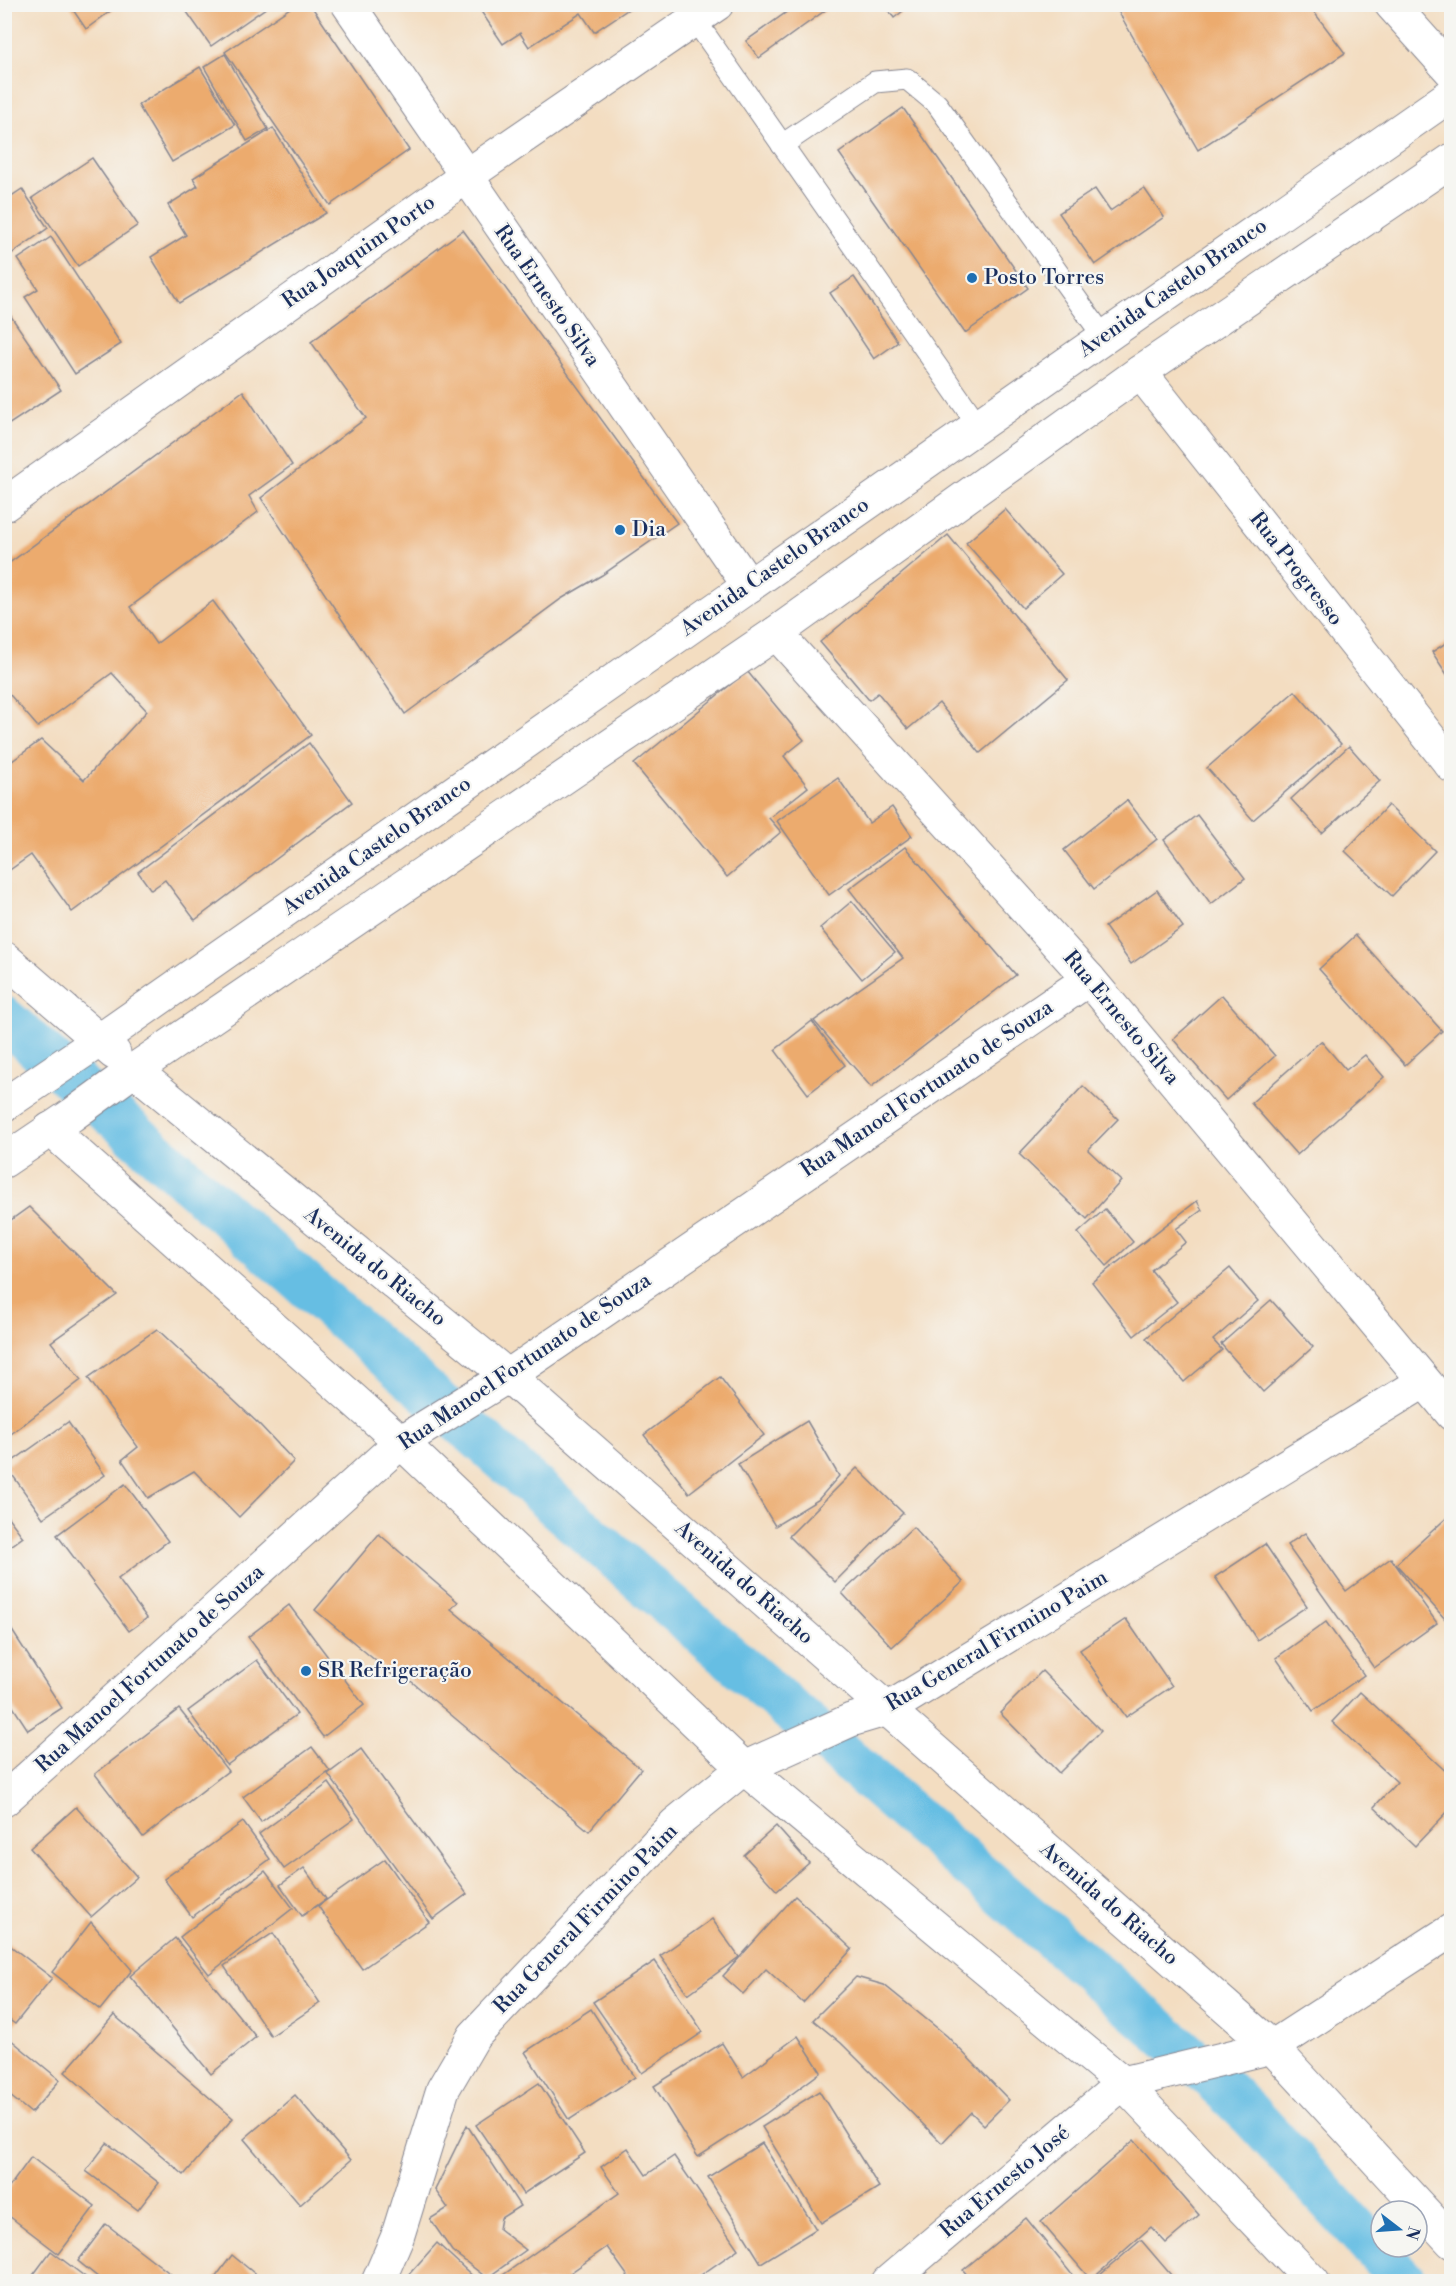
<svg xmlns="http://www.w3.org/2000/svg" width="1456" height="2286" font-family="'Libre Bodoni',serif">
	<rect width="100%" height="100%" fill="#f6f6f2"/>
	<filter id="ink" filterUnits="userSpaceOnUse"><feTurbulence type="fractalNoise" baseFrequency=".0167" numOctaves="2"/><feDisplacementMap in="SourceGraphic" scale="12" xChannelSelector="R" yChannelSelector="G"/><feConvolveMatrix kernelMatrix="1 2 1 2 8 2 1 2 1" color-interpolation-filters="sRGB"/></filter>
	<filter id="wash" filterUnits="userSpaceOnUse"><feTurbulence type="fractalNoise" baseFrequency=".008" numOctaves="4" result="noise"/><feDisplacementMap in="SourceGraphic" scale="24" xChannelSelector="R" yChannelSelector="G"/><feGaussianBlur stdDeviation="1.35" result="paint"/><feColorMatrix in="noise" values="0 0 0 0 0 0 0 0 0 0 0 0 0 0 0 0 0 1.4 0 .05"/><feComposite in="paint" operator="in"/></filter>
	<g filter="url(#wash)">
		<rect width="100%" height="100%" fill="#f3ddc1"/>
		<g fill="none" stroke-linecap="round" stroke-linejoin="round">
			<polyline stroke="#66bee3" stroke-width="45" points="4,1019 564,1513 1192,2059 1252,2116 1405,2282"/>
		</g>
		<g id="blocks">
			<g fill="#ecab6e">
				<polygon points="69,4 120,4 86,29"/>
				<polygon points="296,4 310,4 409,150 330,205 225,52"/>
				<polygon points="476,4 636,4 594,32 581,13 529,47 520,33 503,44"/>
				<polygon points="798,4 834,4 759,58 746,41"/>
				<polygon points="884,4 912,4 894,18"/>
				<polygon points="1114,4 1308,4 1345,53 1198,150"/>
				<polygon points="182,5 270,5 211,46"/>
				<polygon points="225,54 268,129 247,141 204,67"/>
				<polygon points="200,67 235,125 172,162 138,105"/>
				<polygon points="903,108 1028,288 965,333 839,153"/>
				<polygon points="273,128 326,213 179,303 151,257 186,235 168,205 198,186 193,178"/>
				<polygon points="92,158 138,225 78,266 32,198"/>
				<polygon points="1144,188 1164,217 1095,265 1059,213 1095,189 1110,211"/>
				<polygon points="22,189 48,228 4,259 4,201"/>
				<polygon points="463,230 677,523 602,575 561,599 405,714 261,498 366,418 311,342"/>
				<polygon points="51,237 121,344 75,374 25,297 38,289 18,259"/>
				<polygon points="854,277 898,342 874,359 830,293"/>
				<polygon points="4,306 61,390 8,425 4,419"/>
				<polygon points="243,391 292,465 249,496 258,512 130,607 156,644 213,601 311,735 72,912 31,855 4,874 4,767 41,740 84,780 147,711 112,673 38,727 4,688 4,567"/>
				<polygon points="1005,509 1062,574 1023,608 966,543"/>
				<polygon points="948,535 1068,680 980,753 939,703 908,729 878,693 869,700 820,642"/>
				<polygon points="1452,639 1452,682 1432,652"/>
				<polygon points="747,671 804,740 784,756 808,787 769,818 781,832 727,877 634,764"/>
				<polygon points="1295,691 1341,744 1253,820 1207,768"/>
				<polygon points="309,743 352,802 195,920 165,880 151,890 138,872"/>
				<polygon points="1349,746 1380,781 1322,833 1291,799"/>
				<polygon points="838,778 869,823 892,807 912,836 829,895 777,821"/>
				<polygon points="1127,800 1157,839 1094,889 1064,850"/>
				<polygon points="1388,805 1435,851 1392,896 1345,851"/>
				<polygon points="1197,815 1245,878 1211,904 1164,840"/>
				<polygon points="905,847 1016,975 871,1087 814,1021 903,958 849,889"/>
				<polygon points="1157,890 1183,927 1131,964 1105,927"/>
				<polygon points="852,901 895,952 862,979 820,928"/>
				<polygon points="1356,935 1442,1031 1405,1065 1319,969"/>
				<polygon points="1222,995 1275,1056 1226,1100 1173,1039"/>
				<polygon points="812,1021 845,1065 808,1094 775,1050"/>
				<polygon points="1321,1041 1346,1070 1365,1055 1384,1077 1297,1155 1251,1103"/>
				<polygon points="1083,1086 1118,1119 1088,1150 1121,1181 1087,1219 1019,1154"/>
				<polygon points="1197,1201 1202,1210 1176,1229 1186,1242 1151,1270 1177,1302 1134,1336 1092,1282"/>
				<polygon points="29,1207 117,1295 51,1342 81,1380 11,1434 4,1425 4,1225"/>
				<polygon points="1105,1209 1133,1242 1107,1266 1078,1233"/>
				<polygon points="1230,1268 1258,1301 1213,1340 1222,1350 1184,1382 1146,1338"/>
				<polygon points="1271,1300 1313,1347 1263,1392 1221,1344"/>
				<polygon points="157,1329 260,1425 294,1461 239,1517 194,1471 148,1498 122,1460 138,1447 88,1378"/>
				<polygon points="720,1377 764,1435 689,1493 644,1435"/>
				<polygon points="807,1421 839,1476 818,1500 775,1526 738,1464"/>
				<polygon points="68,1422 105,1475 43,1518 6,1466"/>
				<polygon points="857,1468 903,1513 835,1582 789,1536"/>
				<polygon points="125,1484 168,1541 118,1579 147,1618 129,1631 57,1535"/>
				<polygon points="4,1512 23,1537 4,1551"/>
				<polygon points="1452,1513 1452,1616 1446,1620 1396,1564"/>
				<polygon points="913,1527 963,1582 892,1647 842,1593"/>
				<polygon points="1305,1533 1346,1591 1391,1558 1437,1623 1374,1668 1287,1545"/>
				<polygon points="379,1534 458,1602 451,1609 641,1769 589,1831 399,1671 395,1677 315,1610"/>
				<polygon points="1265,1544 1307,1606 1257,1640 1215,1577"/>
				<polygon points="289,1605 364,1705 323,1737 248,1637"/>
				<polygon points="4,1618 62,1708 28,1730 4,1693"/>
				<polygon points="1126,1619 1172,1686 1126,1717 1080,1650"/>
				<polygon points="1326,1622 1364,1675 1313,1711 1276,1658"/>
				<polygon points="257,1660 297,1714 227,1765 188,1711"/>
				<polygon points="1042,1671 1101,1731 1059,1773 1000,1713"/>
				<polygon points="1360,1692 1452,1777 1452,1807 1415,1846 1374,1807 1397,1782 1332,1722"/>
				<polygon points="179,1709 228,1771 143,1837 95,1774"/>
				<polygon points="312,1747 330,1771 261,1822 243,1797"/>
				<polygon points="361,1749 467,1894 433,1919 328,1774"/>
				<polygon points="329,1783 354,1819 284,1869 259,1834"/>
				<polygon points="76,1807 137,1877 91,1917 30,1848"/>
				<polygon points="243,1822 270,1859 192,1917 164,1879"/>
				<polygon points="776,1826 809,1863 777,1891 744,1855"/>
				<polygon points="385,1859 429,1922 362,1969 318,1906"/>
				<polygon points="304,1868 326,1899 302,1916 280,1885"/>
				<polygon points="265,1871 293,1908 209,1974 180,1937"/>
				<polygon points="795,1896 852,1949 803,2003 766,1969 743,1994 723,1976"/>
				<polygon points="712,1919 739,1957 688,1994 660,1956"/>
				<polygon points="91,1922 132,1970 100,2010 52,1972"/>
				<polygon points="273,1933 320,2003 271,2036 224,1966"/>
				<polygon points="175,1938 256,2037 211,2074 130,1976"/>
				<polygon points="4,1941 52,1978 15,2024 4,2016"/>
				<polygon points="655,1961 703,2032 642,2073 593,2002"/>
				<polygon points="856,1977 884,1985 947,2036 1009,2100 984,2125 971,2112 942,2143 841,2043 813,2020"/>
				<polygon points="591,2009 635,2077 569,2120 525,2052"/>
				<polygon points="114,2015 233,2118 184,2175 65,2072"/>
				<polygon points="4,2034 60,2080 31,2113 4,2091"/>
				<polygon points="798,2036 821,2072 765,2114 698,2157 654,2086 722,2043 743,2077"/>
				<polygon points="539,2083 585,2153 523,2194 476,2125"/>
				<polygon points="819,2091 879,2187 821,2223 762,2127"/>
				<polygon points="295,2095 351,2160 300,2205 244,2139"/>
				<polygon points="467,2125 520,2206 501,2218 499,2229 526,2250 487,2278 452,2251 430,2219 448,2208 435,2190"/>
				<polygon points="1134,2140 1199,2215 1166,2243 1151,2227 1091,2280 1041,2222"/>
				<polygon points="107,2143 159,2183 138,2210 86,2171"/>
				<polygon points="762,2143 816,2229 761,2263 708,2177"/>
				<polygon points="628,2148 646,2175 674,2156 738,2249 691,2282 632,2282 607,2247 566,2276 570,2282 493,2282 619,2193 601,2167"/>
				<polygon points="31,2157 95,2206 59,2254 5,2213 5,2193"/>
				<polygon points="1026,2218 1078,2282 973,2282 963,2270"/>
				<polygon points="106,2224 181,2282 104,2282 78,2261"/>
				<polygon points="1141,2240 1177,2282 1092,2282"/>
				<polygon points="437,2243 479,2282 402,2282"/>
				<polygon points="51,2251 92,2282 28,2282"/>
				<polygon points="232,2255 265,2282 212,2282"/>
			</g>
		</g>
	</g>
	<g filter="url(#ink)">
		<use href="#blocks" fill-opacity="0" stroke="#878690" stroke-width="1.5"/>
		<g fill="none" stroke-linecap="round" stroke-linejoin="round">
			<g stroke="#878690" stroke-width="23">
				<g id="service">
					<polyline points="695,20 978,425"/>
					<polyline points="782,145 875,82 907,79 937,104 1103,336"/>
				</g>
			</g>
			<g stroke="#878690" stroke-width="35">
				<g id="minor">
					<polyline points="348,4 749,586"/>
					<polyline points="1391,4 1452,72"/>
					<polyline points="1140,372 1452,766"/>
					<polyline points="4,505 465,177 717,4"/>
					<polyline points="776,633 1089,979 1452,1414"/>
					<polyline points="134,1070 508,1376 1272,2047 1452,2242"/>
					<polyline points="50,1129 401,1442 744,1768 1123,2083 1313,2282"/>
					<polyline points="4,1800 401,1442 508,1376 1089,979"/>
					<polyline points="378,2282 397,2238 443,2089 474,2036 675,1824 744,1768 851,1720 888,1709 1423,1382"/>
					<polyline points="888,2282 1123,2083 1272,2047 1452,1930"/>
				</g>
			</g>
			<g stroke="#878690" stroke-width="35">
				<g id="secondary">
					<polyline points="4,958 114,1053"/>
					<polyline points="4,1105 100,1040 1452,94"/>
					<polyline points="4,1161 72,1115 134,1070 776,633 1140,372 1452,160"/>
				</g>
			</g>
			<use href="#service" stroke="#fff" stroke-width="21"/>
			<use href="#minor" stroke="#fff" stroke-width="33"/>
			<use href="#secondary" stroke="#fff" stroke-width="33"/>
		</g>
	</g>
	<g fill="#1f6fb2" stroke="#f6f6f2" stroke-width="2">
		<circle cx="972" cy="278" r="6"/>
		<circle cx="620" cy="530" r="6"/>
		<circle cx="306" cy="1671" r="6"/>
	</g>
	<g text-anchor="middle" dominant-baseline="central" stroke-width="4.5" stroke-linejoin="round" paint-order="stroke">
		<g font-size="21" fill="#1b2f5e" stroke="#f6f6f2">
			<text transform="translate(359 252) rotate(-35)">Rua Joaquim Porto</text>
			<text transform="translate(1173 288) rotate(-35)">Avenida Castelo Branco</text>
			<text transform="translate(547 296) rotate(55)">Rua Ernesto Silva</text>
			<text transform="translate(775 567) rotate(-35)">Avenida Castelo Branco</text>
			<text transform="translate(1296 569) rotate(52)">Rua Progresso</text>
			<text transform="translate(377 846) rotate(-35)">Avenida Castelo Branco</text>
			<text transform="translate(1121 1018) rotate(50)">Rua Ernesto Silva</text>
			<text transform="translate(927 1089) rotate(-34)">Rua Manoel Fortunato de Souza</text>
			<text transform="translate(375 1267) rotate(39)">Avenida do Riacho</text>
			<text transform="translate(525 1362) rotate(-34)">Rua Manoel Fortunato de Souza</text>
			<text transform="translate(744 1583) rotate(41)">Avenida do Riacho</text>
			<text transform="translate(997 1641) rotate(-31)">Rua General Firmino Paim</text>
			<text transform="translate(150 1669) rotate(-42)">Rua Manoel Fortunato de Souza</text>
			<text transform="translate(1109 1904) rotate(41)">Avenida do Riacho</text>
			<text transform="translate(586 1919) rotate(-46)">Rua General Firmino Paim</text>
			<text transform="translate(1005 2182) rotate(-40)">Rua Ernesto José</text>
		</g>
		<g font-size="21" fill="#1b2f5e" stroke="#f6f6f2" text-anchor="start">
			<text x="984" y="278">Posto Torres</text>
			<text x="632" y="530">Dia</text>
			<text x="318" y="1671">SR Refrigeração</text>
		</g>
	</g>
	<rect width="1456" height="2286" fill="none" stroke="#f6f6f2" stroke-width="24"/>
	<g transform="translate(1399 2229) rotate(107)"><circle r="28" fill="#f6f6f2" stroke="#9ea6b7" stroke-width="1.5"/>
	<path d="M0-4.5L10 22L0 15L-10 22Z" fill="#1f6fb2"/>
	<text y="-9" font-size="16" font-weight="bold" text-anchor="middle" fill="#1b2f5e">N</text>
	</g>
</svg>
